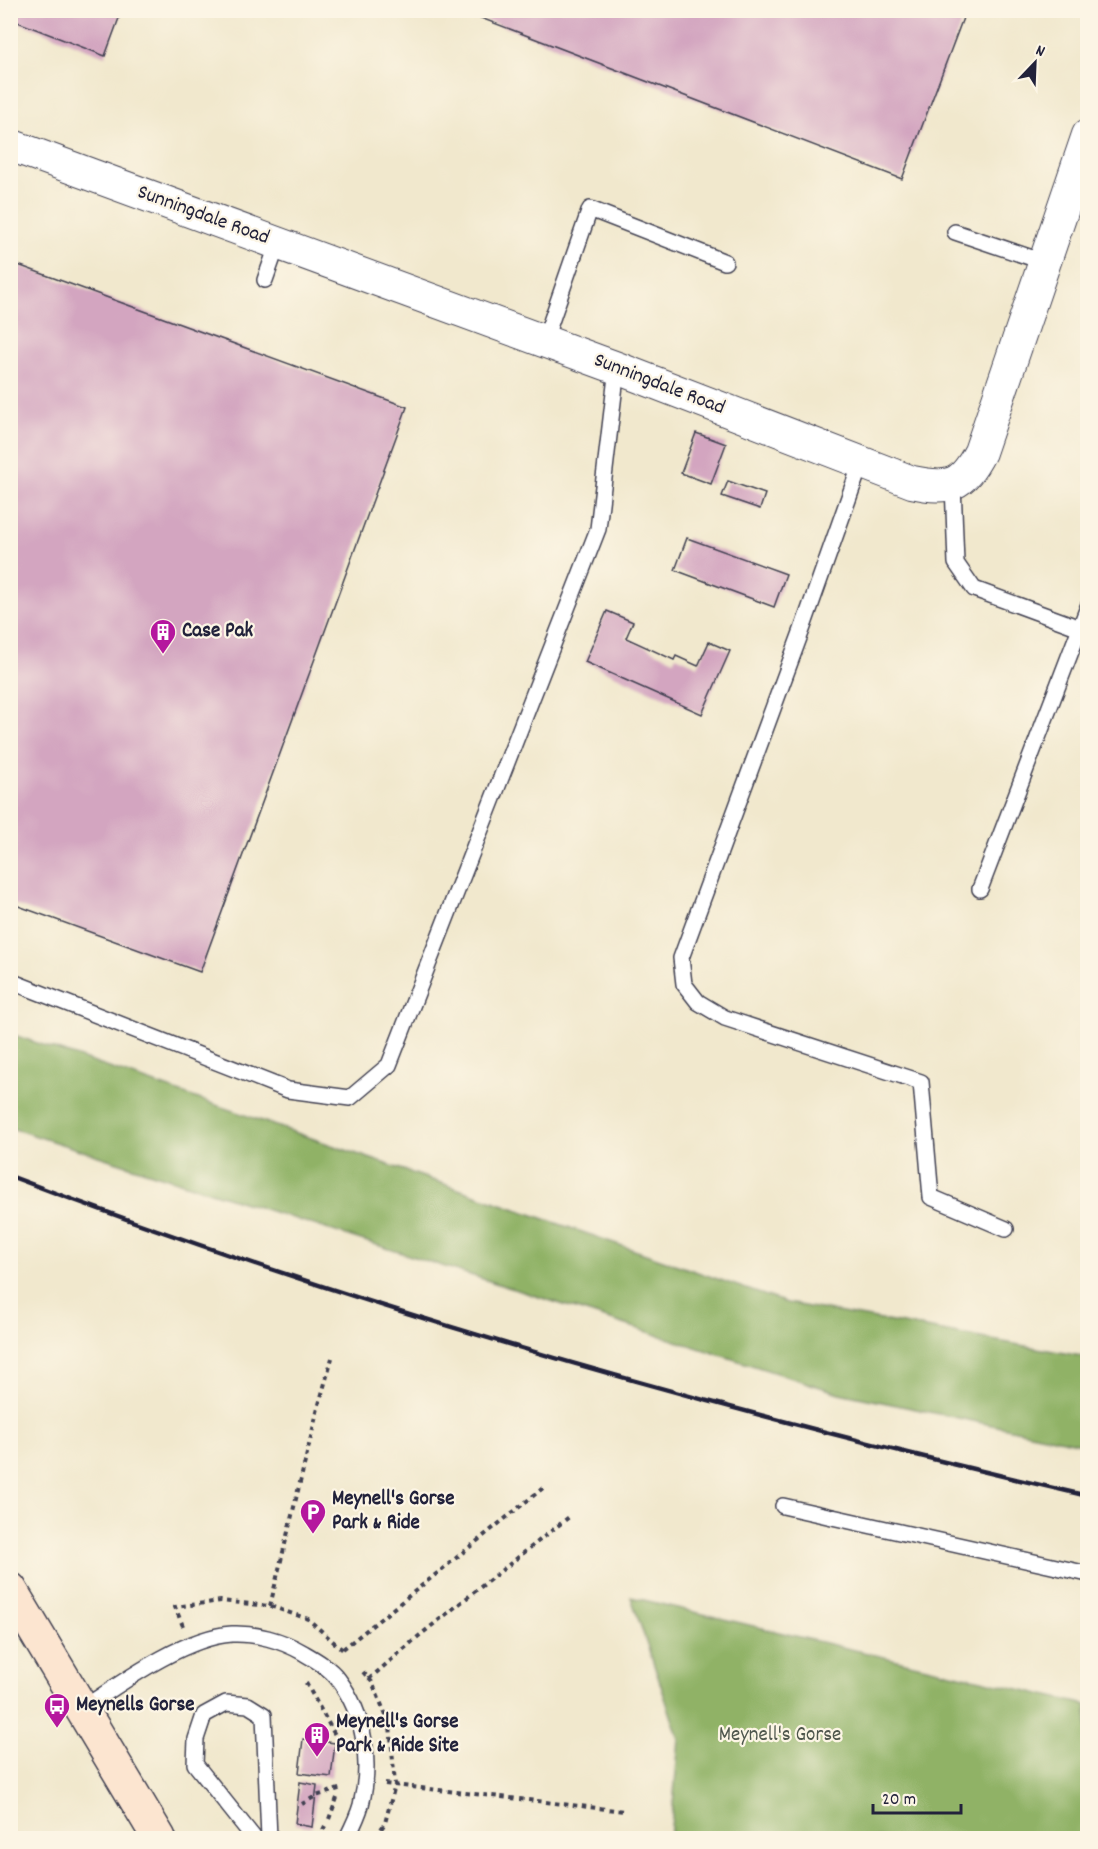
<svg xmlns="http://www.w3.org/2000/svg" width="1098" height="1849" font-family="Dekko,sans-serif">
	<rect width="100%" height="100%" fill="#fcf5e5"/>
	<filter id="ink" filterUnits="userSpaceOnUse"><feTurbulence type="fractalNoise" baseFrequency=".0167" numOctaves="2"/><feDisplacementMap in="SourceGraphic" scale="12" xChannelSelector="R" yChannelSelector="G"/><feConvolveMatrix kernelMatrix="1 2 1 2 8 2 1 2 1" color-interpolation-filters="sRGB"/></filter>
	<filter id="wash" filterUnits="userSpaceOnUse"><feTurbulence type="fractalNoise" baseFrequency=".008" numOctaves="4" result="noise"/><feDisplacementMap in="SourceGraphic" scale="24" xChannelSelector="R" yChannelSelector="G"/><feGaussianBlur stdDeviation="1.35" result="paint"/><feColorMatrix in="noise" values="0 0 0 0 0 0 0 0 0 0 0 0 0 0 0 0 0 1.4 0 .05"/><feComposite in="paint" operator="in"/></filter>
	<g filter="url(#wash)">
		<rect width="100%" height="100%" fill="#f1e8cd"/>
		<g fill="#90b266" stroke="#596a50" stroke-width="1.5">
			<polygon points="11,1034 787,1303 1087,1357 1087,1445 839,1393 11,1128"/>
			<polygon points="631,1597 1087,1705 1087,1838 670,1838 679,1739"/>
		</g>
		<g id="blocks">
			<g fill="#d3a5c0">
				<polygon points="10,10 122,10 105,56 10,19"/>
				<polygon points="460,10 966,10 902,179"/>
				<polygon points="10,262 407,407 200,972 10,903"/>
				<polygon points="696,433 726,444 711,484 681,473"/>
				<polygon points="728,481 765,494 760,509 722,496"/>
				<polygon points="687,538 786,574 774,607 675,570"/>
				<polygon points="607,611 633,622 626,638 674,660 676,656 698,666 709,642 730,651 702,714 585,662"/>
				<polygon points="303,1739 335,1743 331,1777 299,1773"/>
				<polygon points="300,1782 317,1785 312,1827 295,1824"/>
			</g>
		</g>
	</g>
	<g filter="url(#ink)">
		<use href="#blocks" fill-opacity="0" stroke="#414051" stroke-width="1.5"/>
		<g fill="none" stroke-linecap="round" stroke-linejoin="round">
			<g stroke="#414051" stroke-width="18">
				<g id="lane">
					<polyline points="955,232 1044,262"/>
					<polyline points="265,280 278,243"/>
					<polyline points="544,342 590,209 725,262"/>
					<polyline points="861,463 803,627 681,958 684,984 698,1002 725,1018 921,1082 931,1197 1006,1229"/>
					<polyline points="953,484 956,563 974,589 1080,628"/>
					<polyline points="980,889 1088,607"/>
					<polyline points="10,981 288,1090 350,1098 389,1065 598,529 617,368"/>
					<polyline points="783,1506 1088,1574"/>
					<path d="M82 1709C121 1683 184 1637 232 1634 255 1633 281 1640 302 1652 314 1659 329 1667 338 1679 365 1715 372 1762 361 1805 358 1816 352 1828 347 1838"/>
					<polyline points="254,1838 195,1764 196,1739 204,1715 226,1703 248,1705 264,1715 269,1838"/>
				</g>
			</g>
			<g stroke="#414051" stroke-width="34">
				<path id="street" d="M10 145 617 368 912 482C950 490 962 486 980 452L1088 135"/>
			</g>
			<g stroke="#414051" stroke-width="36">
				<polyline id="secondary" points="10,1589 159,1838"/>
			</g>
			<g stroke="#414051" stroke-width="4" stroke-dasharray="4.5 4.5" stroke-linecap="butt">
				<polyline points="270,1606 318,1408 332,1358"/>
				<polyline points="183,1626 175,1607 221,1601 270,1606 308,1619 344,1651"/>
				<polyline points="343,1649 543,1488"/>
				<polyline points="363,1672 372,1682 390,1725 395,1785 385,1823 375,1838"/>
				<polyline points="369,1679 420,1635 569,1517"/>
				<polyline points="306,1683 340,1744"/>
				<polyline points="385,1784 625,1811"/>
				<polyline points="302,1804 316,1796 342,1788"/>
				<polyline points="329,1819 337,1798"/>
				<polyline points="319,1838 325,1826"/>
			</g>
			<use href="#lane" stroke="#fff" stroke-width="15"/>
			<use href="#street" stroke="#fff" stroke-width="32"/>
			<use href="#secondary" stroke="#fce5d0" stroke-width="33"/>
			<path stroke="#22223b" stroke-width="4.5" d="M10 1176C361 1310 722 1412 1088 1496"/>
		</g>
	</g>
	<defs>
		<g id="building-pin" transform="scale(1.35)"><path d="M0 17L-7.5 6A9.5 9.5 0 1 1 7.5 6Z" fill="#b5179e" stroke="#fcf5e5"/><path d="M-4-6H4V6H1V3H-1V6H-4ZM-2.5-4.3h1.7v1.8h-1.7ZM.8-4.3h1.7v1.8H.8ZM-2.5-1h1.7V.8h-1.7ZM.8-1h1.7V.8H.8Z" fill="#fff"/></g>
		<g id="parking-pin" transform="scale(1.35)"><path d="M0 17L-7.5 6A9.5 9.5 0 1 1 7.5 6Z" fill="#b5179e" stroke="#fcf5e5"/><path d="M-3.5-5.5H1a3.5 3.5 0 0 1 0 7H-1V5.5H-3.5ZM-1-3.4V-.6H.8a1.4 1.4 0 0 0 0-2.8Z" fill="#fff"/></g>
		<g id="bus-pin" transform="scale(1.35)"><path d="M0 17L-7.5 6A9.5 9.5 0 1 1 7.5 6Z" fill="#b5179e" stroke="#fcf5e5"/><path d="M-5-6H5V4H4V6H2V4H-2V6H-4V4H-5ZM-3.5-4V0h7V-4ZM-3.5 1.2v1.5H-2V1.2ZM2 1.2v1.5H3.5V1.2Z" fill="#fff"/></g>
	</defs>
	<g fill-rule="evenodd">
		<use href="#building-pin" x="163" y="632"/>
		<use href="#parking-pin" x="313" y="1512"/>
		<use href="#bus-pin" x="57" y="1706"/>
		<use href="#building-pin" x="317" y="1735"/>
	</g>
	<g text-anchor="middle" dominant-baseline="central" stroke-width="4.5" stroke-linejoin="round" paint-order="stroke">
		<g font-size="21" fill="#22223b" stroke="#fcf5e5">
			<text transform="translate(203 216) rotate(20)">Sunningdale Road</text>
			<text transform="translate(659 385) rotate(21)">Sunningdale Road</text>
		</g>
		<g font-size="21" font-weight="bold" fill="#22223b" stroke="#fcf5e5" text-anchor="start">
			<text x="182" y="632">Case Pak</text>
			<text x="332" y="1500">Meynell's Gorse<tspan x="332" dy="24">Park &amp; Ride</tspan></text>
			<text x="76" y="1706">Meynells Gorse</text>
			<text x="336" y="1723">Meynell's Gorse<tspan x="336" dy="24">Park &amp; Ride Site</tspan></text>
		</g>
		<g font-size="21" fill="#4e564c" stroke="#fcf5e5">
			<text x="780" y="1736">Meynell's Gorse</text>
		</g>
	</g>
	<rect width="1098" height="1849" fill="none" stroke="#fcf5e5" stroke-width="36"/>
	<g transform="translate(1035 63) rotate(23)" stroke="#fcf5e5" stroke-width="4.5" paint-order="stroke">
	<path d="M0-4.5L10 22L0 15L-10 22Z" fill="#22223b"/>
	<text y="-9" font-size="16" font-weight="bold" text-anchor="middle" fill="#22223b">N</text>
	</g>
	<path d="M873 1804v9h88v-9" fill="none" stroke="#22223b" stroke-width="3"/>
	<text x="882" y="1804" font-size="18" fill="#22223b" stroke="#fcf5e5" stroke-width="4.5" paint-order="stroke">20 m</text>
</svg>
